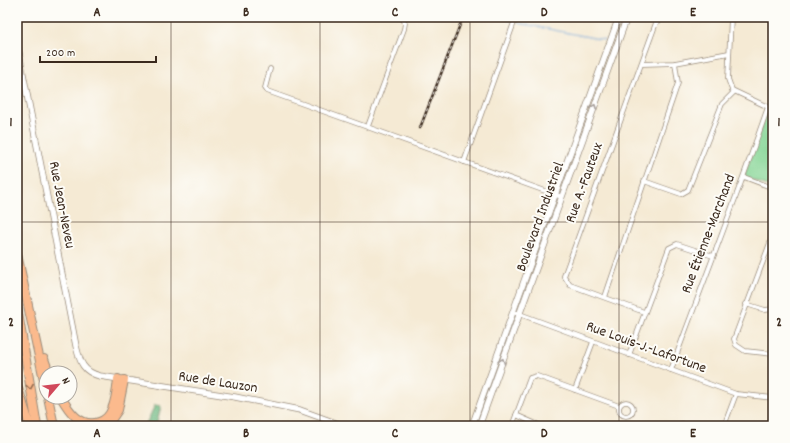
<svg xmlns="http://www.w3.org/2000/svg" width="790" height="443" font-family="Dekko,sans-serif">
	<rect width="100%" height="100%" fill="#fdfcf7"/>
	<filter id="ink" filterUnits="userSpaceOnUse"><feTurbulence type="fractalNoise" baseFrequency=".025" numOctaves="2"/><feDisplacementMap in="SourceGraphic" scale="8" xChannelSelector="R" yChannelSelector="G"/><feConvolveMatrix kernelMatrix="1 2 1 2 8 2 1 2 1" color-interpolation-filters="sRGB"/></filter>
	<filter id="wash" filterUnits="userSpaceOnUse"><feTurbulence type="fractalNoise" baseFrequency=".012" numOctaves="4" result="noise"/><feDisplacementMap in="SourceGraphic" scale="16" xChannelSelector="R" yChannelSelector="G"/><feGaussianBlur stdDeviation="0.9" result="paint"/><feColorMatrix in="noise" values="0 0 0 0 0 0 0 0 0 0 0 0 0 0 0 0 0 1.4 0 .05"/><feComposite in="paint" operator="in"/></filter>
	<g filter="url(#wash)">
		<rect width="100%" height="100%" fill="#f5ead4"/>
		<polygon fill="#86d696" stroke="#60805a" points="768,107 773,107 773,188 744,177"/>
		<polygon fill="#6cb77f" stroke="#54704e" points="155,405 161,406 156,426 145,426"/>
		<g fill="none" stroke-linecap="round" stroke-linejoin="round">
			<g stroke="#69a0d7" stroke-width="1">
				<polyline points="500,17 511,21"/>
				<polyline points="518,23 604,40"/>
				<polyline points="17,406 22,426"/>
			</g>
		</g>
	</g>
	<g filter="url(#ink)">
		<g fill="none" stroke-linecap="round" stroke-linejoin="round">
			<g stroke="#988a79" stroke-width="5.5">
				<g id="minor">
					<polyline points="731,17 728,79 732,90 768,107 773,107"/>
					<polyline points="642,64 675,63 729,53"/>
					<polyline points="270,69 265,88 267,91 562,197"/>
					<polyline points="368,126 404,29 405,23 402,17"/>
					<polyline points="464,162 516,17"/>
					<polyline points="744,177 773,188"/>
					<polyline points="644,181 681,194 688,190 722,104 734,92"/>
					<polyline points="773,235 734,339 736,345 745,351 773,354"/>
					<polyline points="605,297 678,83 675,63"/>
					<polyline points="746,304 765,310 773,309"/>
					<polyline points="644,312 570,285 564,276 656,23 664,17"/>
					<polyline points="517,313 736,394 773,398"/>
					<polyline points="629,355 669,248 677,244 713,256"/>
					<path d="M671 370C703 282 738 195 768 107"/>
					<polyline points="575,390 593,342"/>
					<circle cx="626" cy="409" r="7"/>
					<polyline points="516,415 541,426"/>
					<polyline points="512,426 530,378 537,376 619,406"/>
					<polyline points="679,426 682,424 687,426"/>
					<polyline points="724,426 736,394"/>
				</g>
			</g>
			<g stroke="#988a79" stroke-width="7">
				<g id="tertiary">
					<path d="M17 43 76 346C80 362 83 372 100 376L235 397 300 410 344 426"/>
					<polyline points="472,426 619,17"/>
					<polyline points="479,426 627,17"/>
				</g>
			</g>
			<g stroke="#988a79" stroke-width="10">
				<g id="motorway">
					<polyline points="17,254 46,389"/>
					<polyline points="17,307 37,426"/>
					<polyline points="44,359 49,373"/>
					<polyline points="17,385 30,426"/>
					<polyline points="48,397 54,426"/>
					<path d="M61 397C69 411 80 428 99 422 105 420 110 415 112 409 116 400 117 389 118 379"/>
					<polyline points="107,426 118,410 124,380"/>
				</g>
			</g>
			<use href="#minor" stroke="#fff" stroke-width="4"/>
			<use href="#tertiary" stroke="#fff" stroke-width="5.5"/>
			<use href="#motorway" stroke="#fbba8d" stroke-width="8"/>
			<g stroke="#3b2a1e" stroke-width="2.5">
				<polyline id="rail" points="420,128 463,17"/>
			</g>
			<use href="#rail" stroke="#fdfcf7" stroke-width="1" stroke-dasharray="3" stroke-linecap="butt"/>
		</g>
		<defs><path id="oneway-chevron" d="M-2-3.5L2.5 0L-2 3.5" fill="none" stroke-width="1.6" stroke-linecap="round" stroke-linejoin="round"/></defs>
		<g stroke="#a79f9a">
			<use href="#oneway-chevron" transform="translate(594 107) rotate(-70)"/>
			<use href="#oneway-chevron" transform="translate(502 361) rotate(-70)"/>
		</g>
		<use stroke="#916b50" href="#oneway-chevron" transform="translate(30 387) rotate(81)"/>
	</g>
	<path fill="none" stroke="#3b2a1e" stroke-width="1" stroke-opacity="0.55" d="M171 17V426M320 17V426M470 17V426M619 17V426M17 222H773"/>
	<g text-anchor="middle" dominant-baseline="central" stroke-width="4" stroke-linejoin="round" paint-order="stroke">
		<g font-size="15" fill="#3b2a1e" stroke="#fdfcf7">
			<text transform="translate(585 183) rotate(-70)">Rue A.-Fauteux</text>
			<text transform="translate(61 205) rotate(79)">Rue Jean-Neveu</text>
			<text transform="translate(541 217) rotate(-70)">Boulevard Industriel</text>
			<text transform="translate(709 234) rotate(-69)">Rue Étienne-Marchand</text>
			<text transform="translate(646 348) rotate(20)">Rue Louis-J.-Lafortune</text>
			<text transform="translate(218 383) rotate(9)">Rue de Lauzon</text>
		</g>
	</g>
	<rect width="790" height="443" fill="none" stroke="#fdfcf7" stroke-width="44"/>
	<g transform="translate(58 385) rotate(62)"><circle r="19" fill="#fdfcf7" stroke="#afa8a0"/>
	<path d="M0-3L7 15L0 10L-7 15Z" fill="#d1495b"/>
	<text y="-6" font-size="11" font-weight="bold" text-anchor="middle" fill="#3b2a1e">N</text>
	</g>
	<path d="M40 56v6h116v-6" fill="none" stroke="#3b2a1e" stroke-width="2"/>
	<text x="46" y="56" font-size="12" fill="#3b2a1e" stroke="#fdfcf7" stroke-width="3" paint-order="stroke">200 m</text>
	<rect x="22" y="22" width="746" height="399" fill="none" stroke="#3b2a1e" stroke-width="1.5"/>
	<g font-size="13" text-anchor="middle" font-weight="bold" fill="#3b2a1e">
		<text x="97" y="16">A</text>
		<text x="246" y="16">B</text>
		<text x="395" y="16">C</text>
		<text x="544" y="16">D</text>
		<text x="693" y="16">E</text>
		<text x="11" y="126">1</text>
		<text x="779" y="126">1</text>
		<text x="11" y="326">2</text>
		<text x="779" y="326">2</text>
		<text x="97" y="437">A</text>
		<text x="246" y="437">B</text>
		<text x="395" y="437">C</text>
		<text x="544" y="437">D</text>
		<text x="693" y="437">E</text>
	</g>
</svg>
